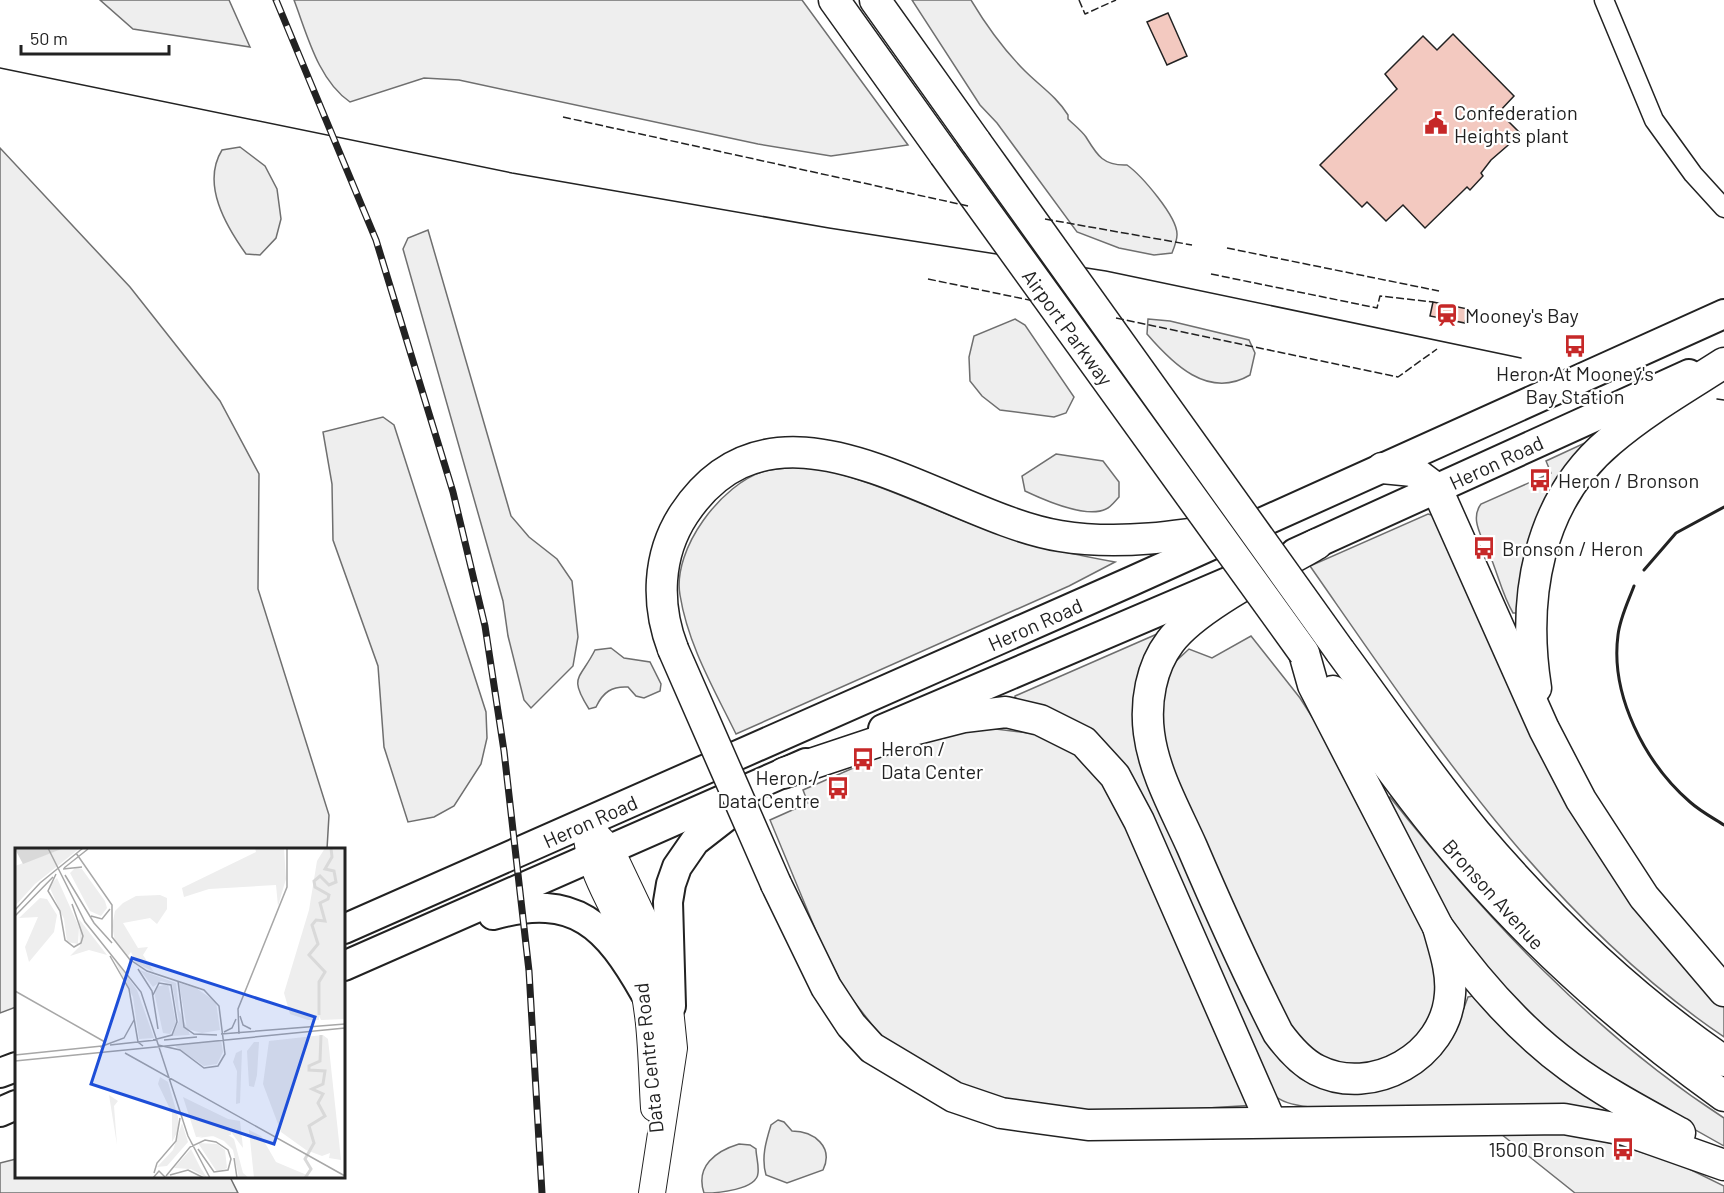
<svg xmlns="http://www.w3.org/2000/svg" width="1724" height="1193" font-family="Barlow,sans-serif">
	<rect width="100%" height="100%" fill="#fff"/>
	<g fill="#eee" stroke="#6f6f6f" stroke-width="1.5">
		<polygon points="100,0 229,0 250,47 133,29"/>
		<path d="M294 0H802L908 145 831 156 758 144 459 80 424 78 350 102C318 80 307 34 294 0Z"/>
		<path d="M912 0H971C986 25 1004 50 1025 71 1040 86 1057 97 1068 115V119C1073 124 1081 130 1086 137 1097 155 1103 166 1127 165 1141 175 1178 217 1177 235 1177 240 1174 248 1172 253L1154 255 1119 248 1077 232 997 123 980 105Z"/>
		<path d="M240 147 265 166 277 189 281 219 276 238 260 255 246 254C226 226 201 184 222 150Z"/>
		<polygon points="0,148 130,287 220,401 259,474 258,589 329,815 327,849 16,850 16,1007 0,1013"/>
		<polygon points="428,230 511,516 529,537 557,559 572,581 578,637 573,666 531,708 524,700 508,636 503,601 403,249 408,238"/>
		<polygon points="1015,319 1025,325 1074,397 1066,413 1054,417 1000,410 982,396 970,381 969,357 974,336"/>
		<path d="M1148 319 1170 321 1249 340 1255 353 1250 375C1208 400 1172 363 1147 334Z"/>
		<polygon points="383,417 394,425 486,712 487,738 481,764 454,806 434,817 408,822 384,747 378,666 333,540 332,484 323,432"/>
		<path d="M1602 435 1519 613H1513C1502 594 1498 574 1489 553L1494 550 1489 539 1483 541C1478 529 1472 516 1481 504L1551 473 1546 461Z"/>
		<path d="M1056 454 1103 461 1119 482V497C1115 501 1111 507 1106 509 1086 519 1044 500 1025 491L1022 476Z"/>
		<path d="M806 466C873 478 934 512 999 534 1036 547 1076 555 1115 562L1069 586 736 734C714 689 688 645 680 595 672 549 722 483 765 471 778 468 792 468 806 466Z"/>
		<path d="M1428 514 1435 516 1535 734 1724 1001V1037C1547 917 1430 738 1310 566Z"/>
		<path d="M1164 631 1137 707 1308 1077 1434 1057 1455 1032 1468 997 1473 996 1622 1115 1597 1109 1551 1107H1310C1293 1105 1281 1103 1268 1090L1139 799 1015 701V696Z"/>
		<polygon points="1251,636 1300,698 1328,742 1426,929 1441,972 1440,1004 1409,1051 1358,1068 1325,1060 1290,1031 1165,755 1157,715 1172,659 1176,661 1189,649 1212,658"/>
		<path d="M611 648 624 658 650 662 661 684 660 691 644 698 636 696 628 687C612 686 603 692 596 707L589 709C568 676 580 680 595 650Z"/>
		<polygon points="963,725 1037,734 1084,757 1121,806 1256,1105 1093,1115 963,1091 887,1044 845,990 821,943 770,820 808,803 803,790 915,741"/>
		<path d="M1390 797C1486 918 1593 1033 1724 1118V1146L1612 1083 1524 1015 1456 933 1383 800Z"/>
		<path d="M778 1120 784 1122 792 1131C814 1131 834 1147 823 1170L787 1183 766 1175C761 1158 766 1141 771 1125Z"/>
		<polygon points="1582,1130 1586,1136 1675,1162 1724,1186 1724,1193 1575,1193 1501,1134"/>
		<path d="M739 1144 750 1145 756 1149C756 1156 759 1165 758 1173 757 1190 717 1193 704 1193 695 1166 716 1151 739 1144Z"/>
		<polygon points="16,1159 16,1176 230,1177 238,1193 0,1193 0,1163"/>
	</g>
	<g fill="#f3c9c0" stroke="#222" stroke-width="1.5">
		<polygon points="1168,13 1187,56 1167,65 1147,22"/>
		<polygon points="1453,34 1514,96 1499,112 1521,134 1491,160 1481,173 1483,176 1470,190 1467,187 1425,228 1403,205 1386,221 1367,202 1362,207 1320,165 1397,89 1385,74 1423,36 1437,50"/>
		<polygon points="1433,302 1468,309 1465,323 1430,316"/>
	</g>
	<g fill="none" stroke-linecap="round" stroke-linejoin="round">
		<g stroke="#222" stroke-width="21">
			<polyline id="minor" points="1604,0 1654,120 1693,174 1724,208"/>
		</g>
		<g stroke="#222" stroke-width="28">
			<g id="secondary">
				<polyline points="585,823 611,850 649,930 668,989 674,1048 652,1193"/>
				<path d="M587 839C593 883 625 922 638 966 652 1012 651 1060 654 1108"/>
			</g>
		</g>
		<g stroke="#222" stroke-width="32">
			<g id="primary">
				<polyline points="1295,553 1689,374"/>
				<polyline points="883,729 1244,575"/>
				<path d="M493 915C576 892 607 926 645 993"/>
				<polyline points="344,929 1132,581 1724,314"/>
				<polyline points="344,966 806,763"/>
				<polyline points="671,1006 668,902 671,884 677,867 695,841 740,806"/>
				<polyline points="0,1073 16,1067"/>
				<polyline points="0,1112 16,1105"/>
			</g>
		</g>
		<g stroke="#222" stroke-width="33">
			<g id="trunk">
				<polyline points="834,0 944,154"/>
				<polyline points="875,0 976,142"/>
				<polyline points="1382,468 1413,471 1437,489 1544,729 1581,800 1644,897 1724,991"/>
				<path d="M1317 544C1276 568 1197 606 1170 642 1151 667 1145 702 1149 733 1154 773 1176 811 1192 847 1219 910 1247 972 1278 1033 1289 1048 1301 1062 1317 1070 1372 1098 1446 1056 1450 994 1452 971 1444 949 1438 927"/>
				<path d="M673 649C656 605 657 555 684 514 778 372 942 517 1060 536 1121 546 1180 536 1240 526"/>
				<path d="M1340 651C1385 712 1428 775 1476 833 1548 918 1632 998 1724 1061"/>
				<path d="M1304 653 1313 685 1438 927C1475 979 1518 1029 1570 1067 1604 1092 1642 1112 1680 1133"/>
				<path d="M1536 688C1522 599 1537 502 1610 441 1645 411 1685 388 1724 363"/>
				<path d="M1333 691C1377 750 1419 810 1467 865 1543 953 1629 1028 1724 1096"/>
				<polyline points="784,773 913,730 964,717 1006,712 1040,720 1084,742 1115,776 1139,821 1270,1120"/>
				<polyline points="776,884 826,987 851,1025 872,1048 954,1097 1001,1113 1088,1125 1564,1119 1625,1130 1724,1165"/>
			</g>
		</g>
		<use href="#minor" stroke="#fff" stroke-width="18"/>
		<use href="#secondary" stroke="#fff" stroke-width="26"/>
		<use href="#primary" stroke="#fff" stroke-width="28"/>
		<use href="#trunk" stroke="#fff" stroke-width="30"/>
		<g stroke="#222" stroke-width="1.5">
			<polyline points="0,68 512,173 829,228 1106,271 1521,358"/>
			<polyline points="1717,399 1724,400"/>
		</g>
		<g stroke="#222" stroke-width="7">
			<polyline id="rail" points="276,0 376,240 453,492 485,626 504,751 529,971 542,1193"/>
		</g>
		<use href="#rail" stroke="#fff" stroke-width="4.5" stroke-dasharray="14" stroke-linecap="butt"/>
		<g stroke="#222" stroke-width="33" stroke-linecap="butt">
			<g id="trunk-bridge">
				<polyline points="976,142 1340,651"/>
				<polyline points="944,154 1304,653"/>
				<polyline points="673,649 776,884"/>
			</g>
		</g>
		<use href="#trunk-bridge" stroke="#fff" stroke-width="30"/>
		<g stroke="#222" stroke-width="1.5" stroke-dasharray="8 3" stroke-linecap="butt">
			<polyline points="1079,0 1085,14 1116,0"/>
			<polyline points="563,117 968,206"/>
			<polyline points="1045,219 1192,245"/>
			<polyline points="1227,248 1439,291"/>
			<polyline points="1211,274 1377,308 1380,296 1433,302"/>
			<polyline points="928,279 1034,301"/>
			<polyline points="1116,318 1398,377 1437,349"/>
		</g>
		<g stroke="#222" stroke-width="3">
			<polyline points="1644,570 1676,533 1724,507"/>
			<path d="M1634 586C1628 602 1620 618 1618 635 1610 695 1645 763 1690 802 1700 811 1713 818 1724 825"/>
		</g>
	</g>
	<defs>
		<g id="civic-bare" transform="scale(1.8)"><path d="M-.6-6.5H3V-4.5H.6V-3L4-1V1h2V6H-6V1h2V-1L-.6-3ZM-1.2 2.5V6h2.4V2.5Z" fill="#c62828" stroke="#fff" stroke-width="2.5" paint-order="stroke"/></g>
		<g id="station-bare" transform="scale(1.8)"><path d="M-3-6H3Q5-6 5-4V2Q5 4 3 4L4.5 6H3L1.5 4h-3L-3 6H-4.5L-3 4Q-5 4-5 2V-4Q-5-6-3-6ZM-3.5-4v3h7v-3ZM-3.5 1v1.5H-2V1ZM2 1v1.5H3.5V1Z" fill="#c62828" stroke="#fff" stroke-width="2.5" paint-order="stroke"/></g>
		<g id="bus-bare" transform="scale(1.8)"><path d="M-5-6H5V4H4V6H2V4H-2V6H-4V4H-5ZM-3.5-4V0h7V-4ZM-3.5 1.2v1.5H-2V1.2ZM2 1.2v1.5H3.5V1.2Z" fill="#c62828" stroke="#fff" stroke-width="2.5" paint-order="stroke"/></g>
	</defs>
	<g fill-rule="evenodd">
		<use href="#civic-bare" x="1436" y="123"/>
		<use href="#station-bare" x="1447" y="315"/>
		<use href="#bus-bare" x="1575" y="346"/>
		<use href="#bus-bare" x="1540" y="480"/>
		<use href="#bus-bare" x="1484" y="548"/>
		<use href="#bus-bare" x="863" y="759"/>
		<use href="#bus-bare" x="838" y="788"/>
		<use href="#bus-bare" x="1623" y="1149"/>
	</g>
	<g text-anchor="middle" dominant-baseline="central" stroke-width="4.5" stroke-linejoin="round" paint-order="stroke">
		<g font-size="20" fill="#222" stroke="#fff" text-anchor="start">
			<text x="1454" y="112">Confederation<tspan x="1454" dy="23">Heights plant</tspan></text>
			<text x="1465" y="315">Mooney's Bay</text>
			<text x="1575" y="373" text-anchor="middle">Heron At Mooney's<tspan x="1575" dy="23">Bay Station</tspan></text>
			<text x="1558" y="480">Heron / Bronson</text>
			<text x="1502" y="548">Bronson / Heron</text>
			<text x="881" y="748">Heron /<tspan x="881" dy="23">Data Center</tspan></text>
			<text x="820" y="777" text-anchor="end">Heron /<tspan x="820" dy="23">Data Centre</tspan></text>
			<text x="1605" y="1149" text-anchor="end">1500 Bronson</text>
		</g>
		<g font-size="20" fill="#222" stroke="#fff">
			<text transform="translate(1068 327) rotate(54)">Airport Parkway</text>
			<text transform="translate(1496 462) rotate(-25)">Heron Road</text>
			<text transform="translate(1035 624) rotate(-24)">Heron Road</text>
			<text transform="translate(590 821) rotate(-24)">Heron Road</text>
			<text transform="translate(1494 894) rotate(48)">Bronson Avenue</text>
			<text transform="translate(648 1058) rotate(-96)">Data Centre Road</text>
		</g>
	</g>
	<g transform="translate(15 848)">
		<rect width="330" height="330" fill="#fff"/>
		<path d="M49 0H65L20 36 0 58V18ZM240 0H269L271 31 263 58 261 37 194 41 169 49 167 40 241 4ZM310 0H330V171L306 172 304 168V172H293L275 166 269 145 294 62 302 13ZM61 19 67 21 90 53 92 60 86 68 75 63 55 25ZM42 30 64 79 63 96 52 94 49 71 34 38ZM145 47 152 50V61L142 76 135 70 108 75 123 100 133 99 128 107 139 124 121 115 116 104 113 108 100 93 97 78 100 63 108 55 121 48ZM25 50 32 51 42 67 39 84 14 114 10 99 23 69 4 70ZM64 71 92 107 74 102 55 108 65 98ZM98 109 122 142 139 190 124 191 118 149ZM125 122 161 135 164 162 175 187 157 188 164 173 157 136 146 133 138 139ZM164 135 181 140 201 154 205 182 187 185 172 181ZM153 136 161 175 155 186 148 185 140 148 141 139ZM308 187 313 191 326 312 314 310 315 305 307 308 291 302 266 284 248 236 254 193ZM206 192 208 204 202 216 189 218 160 198ZM239 194H244L242 227 239 239 234 238 232 203ZM227 202 225 255 221 256 222 223 218 214 221 205ZM145 229 153 234 163 269V283L157 294V265L143 236ZM94 247 103 253 99 258 102 297ZM168 249 213 271 225 273 228 300 216 284V287L181 289ZM167 275 173 294 152 318 142 319 158 302ZM234 282 246 288 261 314 299 330H239ZM196 286H212L219 291 228 325 234 330H224L218 302 209 293 198 288 183 290ZM183 295 202 296 210 302 212 320 202 324ZM176 301 185 319 192 330 176 321 159 320Z" fill="#eee"/>
		<path d="M49 0 8 16 0 1V0Z" fill="#d9d9d9"/>
		<path fill="none" stroke="#d9d9d9" stroke-width="3" d="M304 167V134L310 124 294 107 303 96 297 77 301 72 310 73 305 55 313 51 314 47 300 39 299 33 305 28 314 37 321 34 319 23 310 21 317 9 316 0M290 330 296 321 290 311 299 295 294 278 310 268 303 255 308 246 297 241 308 236 310 223 294 222V218L305 213 306 187"/>
		<path fill="none" stroke="#a7a7a7" stroke-width="1.5" d="M33 0 70 74 126 144 173 288 195 330M61 5 97 57V89L116 113M49 20 73 1M48 21 67 19M41 26 33 43 45 63 50 92 59 99 66 95 68 88 57 56M50 27 79 75 97 95M0 62 25 35 68 0M0 68 38 29M76 68 87 71 95 61M95 108 114 141 123 194 128 198M114 111 132 123 189 142 204 158 210 206 203 218 189 220 165 202 143 197M123 121 137 143 143 181M163 133 169 179 179 186 202 187M0 143 90 194M225 168 228 177 236 181M209 184 217 180 221 171M206 186 330 176M224 186 223 161 272 39V0M138 192 157 187 162 174 156 137 144 135 138 147M149 192 182 189M95 197 141 192M85 199 109 190 119 172M110 205 330 328M0 207 87 198M0 213 330 180M219 310 222 330M139 325 142 315 161 293 165 270M155 327 173 322 189 330M151 328 175 299 190 292 201 294 213 302 216 311 213 322 199 324 183 301M138 330 144 323 151 330"/>
		<path fill="#1d4ed8" fill-opacity="0.15" stroke="#1d4ed8" stroke-width="3" d="M117 110 300 169 259 296 76 236Z"/>
		<rect width="330" height="330" fill="none" stroke="#222" stroke-width="3"/>
	</g>
	<path d="M21 45v9h148v-9" fill="none" stroke="#222222" stroke-width="3"/>
	<text x="30" y="45" font-size="18" fill="#222222" stroke="#ffffff" stroke-width="4.5" paint-order="stroke">50 m</text>
</svg>
